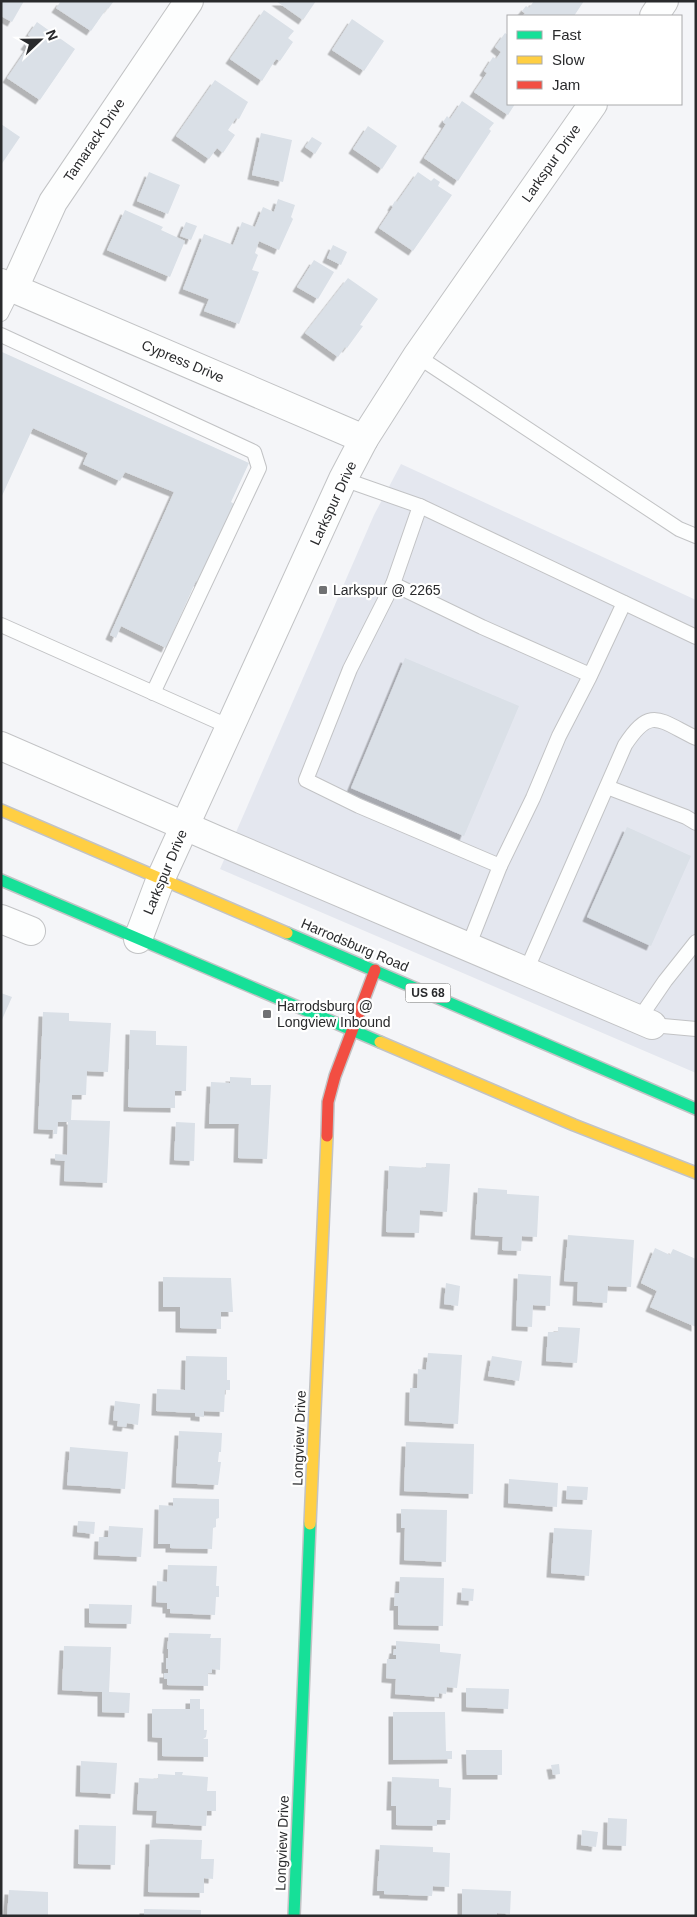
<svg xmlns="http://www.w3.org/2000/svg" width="697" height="1917" font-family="Helvetica,sans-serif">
	<defs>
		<filter id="shadow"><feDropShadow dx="-4.5" dy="4.5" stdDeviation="0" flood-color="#0004"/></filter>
	</defs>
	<rect width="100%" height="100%" fill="#f4f5f8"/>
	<polygon fill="#e4e7ef" points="401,464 696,600 696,1073 220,869 374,515"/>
	<g fill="#dae0e7" filter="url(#shadow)">
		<polygon points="1,1 24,1 12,22 1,16"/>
		<polygon points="61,1 114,1 108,9 107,8 91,31 56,8"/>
		<polygon points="276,1 316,1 303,20"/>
		<polygon points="534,1 584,1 574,16 523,16 525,13 522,11 526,6 529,8"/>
		<polygon points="264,10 294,31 288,38 293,42 280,61 276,59 262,81 230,59"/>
		<polygon points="352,19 384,41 364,71 332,50"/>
		<polygon points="37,22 75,49 40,100 7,78 28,47 25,45 31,37 28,35"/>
		<polygon points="505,33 508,35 508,104 515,104 508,115 474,92 487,73 484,71 493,57 496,59 501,52 495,47"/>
		<polygon points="215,80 248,102 239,119 236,118 228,130 235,135 223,153 217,148 209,159 176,136"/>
		<polygon points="462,101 494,123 489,129 491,131 458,181 424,158 446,124 443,122 447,116 450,119"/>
		<polygon points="1,124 20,137 1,165"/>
		<polygon points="368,126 397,146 382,169 353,149"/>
		<polygon points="261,133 292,140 283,182 252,175"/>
		<polygon points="312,137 322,143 315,154 305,147"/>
		<polygon points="149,172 180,185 168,214 137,201"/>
		<polygon points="418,172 431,181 434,178 440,182 438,186 452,195 413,251 379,228 393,207 392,206 395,201 397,202"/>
		<polygon points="278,199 295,205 291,217 293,219 279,250 259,241 255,253 258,255 252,270 259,272 239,324 204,311 209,299 183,289 204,234 233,245 242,222 255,227 263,207 274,212"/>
		<polygon points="125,210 163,227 161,230 185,241 170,277 107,250"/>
		<polygon points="186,222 197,226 191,240 180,236"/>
		<polygon points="333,245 347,252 341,265 327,258"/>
		<polygon points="314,260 334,272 318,299 297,287"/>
		<polygon points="348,278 378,299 360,325 363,326 347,348 345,347 338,357 305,333"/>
		<polygon points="2,352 249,463 231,502 236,505 201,583 196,581 166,648 121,626 116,638 110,635 174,492 125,472 120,481 83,464 88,453 33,428 1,498"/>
		<polygon points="405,658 519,706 464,836 351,788"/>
		<polygon points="627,827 691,856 651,946 587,917"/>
		<polygon points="1,993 12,997 1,1022"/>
		<polygon points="43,1012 69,1013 69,1021 111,1023 108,1072 87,1071 86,1095 72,1095 71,1120 110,1121 107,1183 64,1181 65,1161 55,1160 55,1154 67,1155 68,1122 58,1122 57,1134 53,1134 54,1130 38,1129"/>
		<polygon points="130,1030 156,1031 156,1045 187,1046 186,1091 175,1091 175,1108 128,1107"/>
		<polygon points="230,1077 251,1078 251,1085 271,1085 267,1159 238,1158 239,1124 209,1124 211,1082 230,1083"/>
		<polygon points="176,1122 195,1123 194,1161 174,1160"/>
		<polygon points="426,1163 450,1164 447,1212 420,1210 419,1233 386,1232 389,1166 426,1168"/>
		<polygon points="478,1188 507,1190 507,1194 539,1196 537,1237 522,1236 521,1251 502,1250 503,1237 475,1235"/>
		<polygon points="568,1235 634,1240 631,1287 608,1286 607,1303 577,1301 578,1282 564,1281"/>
		<polygon points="655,1248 670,1255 673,1249 696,1259 696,1327 650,1307 657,1291 641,1283"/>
		<polygon points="518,1274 551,1276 550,1306 533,1305 532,1327 516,1326"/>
		<polygon points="163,1277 231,1278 233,1312 221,1312 221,1329 180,1328 180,1307 163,1307"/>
		<polygon points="446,1283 460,1286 458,1306 444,1304"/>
		<polygon points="558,1327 580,1328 577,1363 546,1361 548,1332 558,1332"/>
		<polygon points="428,1353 462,1355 458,1424 409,1421 410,1388 417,1388 418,1369 426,1370"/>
		<polygon points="186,1356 227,1357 227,1380 230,1380 230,1390 225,1390 224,1412 204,1411 204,1417 195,1416 195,1413 156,1411 157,1389 185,1390"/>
		<polygon points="492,1356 522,1361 519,1381 488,1376"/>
		<polygon points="115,1401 140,1404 138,1425 127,1423 126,1427 117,1426 118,1421 113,1420"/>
		<polygon points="179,1431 222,1433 221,1452 219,1452 218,1462 221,1462 218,1485 176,1483"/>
		<polygon points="406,1442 474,1444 473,1494 404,1491"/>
		<polygon points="70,1447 128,1452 125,1489 67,1485"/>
		<polygon points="509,1479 558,1483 557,1507 508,1503"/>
		<polygon points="567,1486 588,1487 587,1500 566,1499"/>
		<polygon points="173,1498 219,1499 219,1518 216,1519 216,1527 213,1528 212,1549 170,1548 170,1544 158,1544 159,1505 173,1506"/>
		<polygon points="401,1509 447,1510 446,1562 404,1560 405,1528 401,1528"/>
		<polygon points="78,1521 95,1522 94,1534 77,1532"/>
		<polygon points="109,1526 143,1528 141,1557 98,1555 99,1537 108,1537"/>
		<polygon points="554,1528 592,1530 589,1576 551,1573"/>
		<polygon points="168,1565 217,1566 216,1586 219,1586 219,1597 216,1597 215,1615 170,1613 170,1609 167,1609 167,1603 156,1602 157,1581 167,1582"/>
		<polygon points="400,1577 444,1578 443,1626 398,1625 398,1606 394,1606 395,1593 399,1593"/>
		<polygon points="462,1588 474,1589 473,1601 461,1600"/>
		<polygon points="89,1604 132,1605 131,1624 89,1623"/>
		<polygon points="169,1633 211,1634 210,1638 221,1638 220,1670 212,1669 212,1673 208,1673 208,1686 167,1685 167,1679 164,1679 164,1673 168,1673 168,1669 166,1669 166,1658 168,1658 168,1649 167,1649"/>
		<polygon points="396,1641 440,1644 440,1652 461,1654 457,1688 447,1687 446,1694 439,1693 439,1697 395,1694 396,1679 386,1678 387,1659 396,1659 396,1655 393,1655 394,1649 396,1649"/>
		<polygon points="64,1646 111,1647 109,1692 130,1693 129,1713 102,1712 102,1692 62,1690"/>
		<polygon points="466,1688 509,1689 508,1709 466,1707"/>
		<polygon points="190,1699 200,1699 200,1709 204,1709 204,1730 207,1730 206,1737 203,1739 208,1739 208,1757 162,1756 162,1738 152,1737 152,1709 190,1709"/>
		<polygon points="393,1712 445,1712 446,1751 452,1751 452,1759 393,1760"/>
		<polygon points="466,1750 502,1750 502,1775 467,1775"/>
		<polygon points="81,1761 117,1763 115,1794 80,1792"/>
		<polygon points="559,1764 560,1774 553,1775 551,1765"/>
		<polygon points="175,1772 183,1772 182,1775 208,1777 207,1791 216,1791 216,1811 207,1811 206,1826 156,1823 157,1811 137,1810 139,1778 158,1779 158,1774 175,1775"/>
		<polygon points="392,1777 439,1779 439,1787 451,1788 450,1820 437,1820 437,1826 396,1825 396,1806 391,1806"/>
		<polygon points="608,1818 627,1819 626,1846 607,1845"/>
		<polygon points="79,1825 116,1826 115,1865 78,1864"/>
		<polygon points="582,1830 598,1832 596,1847 581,1845"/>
		<polygon points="161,1839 202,1840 201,1859 214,1859 213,1879 204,1878 204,1893 148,1892 150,1840"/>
		<polygon points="380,1845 433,1847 433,1852 450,1853 449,1887 433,1886 432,1896 384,1894 384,1891 377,1891"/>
		<polygon points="462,1889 511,1891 510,1914 497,1913 497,1916 462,1916"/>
		<polygon points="9,1890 48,1892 48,1916 7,1916"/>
		<polygon points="144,1909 201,1910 201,1916 144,1916"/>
	</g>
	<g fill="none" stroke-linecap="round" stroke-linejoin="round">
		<g stroke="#c2c3c5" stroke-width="16">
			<g id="lane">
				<polyline points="1,314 14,288"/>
				<polyline points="1,335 254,452 259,468 153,693"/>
				<polyline points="417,356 679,529 696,536"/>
				<polyline points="343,479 420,506 696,637"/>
				<polyline points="420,506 393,584 350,669 306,780 359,806 500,866 533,798 559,736 589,678 624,603"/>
				<polyline points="393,584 482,627 590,675"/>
				<polyline points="1,625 230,727"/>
				<polyline points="607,787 686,817 696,823"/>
				<polyline points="468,947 500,866"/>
				<path d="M526 971 625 745C651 705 660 721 696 738"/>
				<polyline points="639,1019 665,981 696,942"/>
				<polyline points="652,1025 696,1029"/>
			</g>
		</g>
		<g stroke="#c2c3c5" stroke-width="30">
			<g id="street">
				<polyline points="654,16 664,1"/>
				<polyline points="1,283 364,439"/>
				<polyline points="14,288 53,202 189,1"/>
				<polyline points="1,746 217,840 652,1025"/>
				<polyline points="1,919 31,931"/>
				<polyline points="138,939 161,878 343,479 364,439 417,356 593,104"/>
			</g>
		</g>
		<g stroke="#c2c3c5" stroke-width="14">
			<g id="fast">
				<polyline points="1,880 380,1042"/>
				<polyline points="287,933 696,1109"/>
				<polyline points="294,1916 310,1524"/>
			</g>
		</g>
		<g stroke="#c2c3c5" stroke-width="14">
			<g id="slow">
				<polyline points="1,810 287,933"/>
				<polyline points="380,1042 574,1125 696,1173"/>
				<polyline points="310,1524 327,1136"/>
			</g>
		</g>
		<g stroke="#c2c3c5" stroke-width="14">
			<polyline id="jam" points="327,1136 328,1102 335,1076 375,970"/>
		</g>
		<use href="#lane" stroke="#fdfefe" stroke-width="14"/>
		<use href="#street" stroke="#fdfefe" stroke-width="28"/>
		<use href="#fast" stroke="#16e098" stroke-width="11"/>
		<use href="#slow" stroke="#ffcf43" stroke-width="11"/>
		<use href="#jam" stroke="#f24e42" stroke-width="11"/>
	</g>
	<g fill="#707173" stroke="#fff" stroke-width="2">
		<rect x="318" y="585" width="10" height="10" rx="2.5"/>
		<rect x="262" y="1009" width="10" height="10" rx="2.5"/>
	</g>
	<g text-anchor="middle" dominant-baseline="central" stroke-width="4.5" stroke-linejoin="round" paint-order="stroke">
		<rect fill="#fff" stroke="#696a6b" stroke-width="1" x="405.5" y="983.5" width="45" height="19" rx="4"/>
		<g font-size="12" font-weight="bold" fill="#292a2c">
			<text x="428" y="993">US 68</text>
		</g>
		<g font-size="14" fill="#292a2c" stroke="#fff">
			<text transform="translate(94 140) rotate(-56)">Tamarack Drive</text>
			<text transform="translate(551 163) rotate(-55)">Larkspur Drive</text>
			<text transform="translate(183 361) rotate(23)">Cypress Drive</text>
			<text transform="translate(333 503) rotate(-65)">Larkspur Drive</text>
			<text transform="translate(165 872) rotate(-67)">Larkspur Drive</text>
			<text transform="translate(355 945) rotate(23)">Harrodsburg Road</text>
			<text transform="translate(299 1438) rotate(-88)">Longview Drive</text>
			<text transform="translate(282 1843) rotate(-88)">Longview Drive</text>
		</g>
		<g font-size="14" fill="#292a2c" stroke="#fff" text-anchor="start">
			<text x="333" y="590">Larkspur @ 2265</text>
			<text x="277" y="1006">Harrodsburg @<tspan x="277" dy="16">Longview Inbound</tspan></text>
		</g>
	</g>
	<rect width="697" height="1917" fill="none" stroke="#292a2c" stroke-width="5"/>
	<rect x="507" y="15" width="175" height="90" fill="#ffffff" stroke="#a9aaab"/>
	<rect x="517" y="31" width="25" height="8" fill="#16e098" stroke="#a9aaab"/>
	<text x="552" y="40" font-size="15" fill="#292a2c">Fast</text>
	<rect x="517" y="56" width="25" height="8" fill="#ffcf43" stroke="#a9aaab"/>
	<text x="552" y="65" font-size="15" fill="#292a2c">Slow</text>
	<rect x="517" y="81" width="25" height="8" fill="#f24e42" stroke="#a9aaab"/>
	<text x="552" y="90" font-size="15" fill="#292a2c">Jam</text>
	<g transform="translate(40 40) rotate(68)" stroke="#ffffff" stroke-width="4" paint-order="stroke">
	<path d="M0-4L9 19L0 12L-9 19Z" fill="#292a2c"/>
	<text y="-8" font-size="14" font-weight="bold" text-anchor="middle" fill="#292a2c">N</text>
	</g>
</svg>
